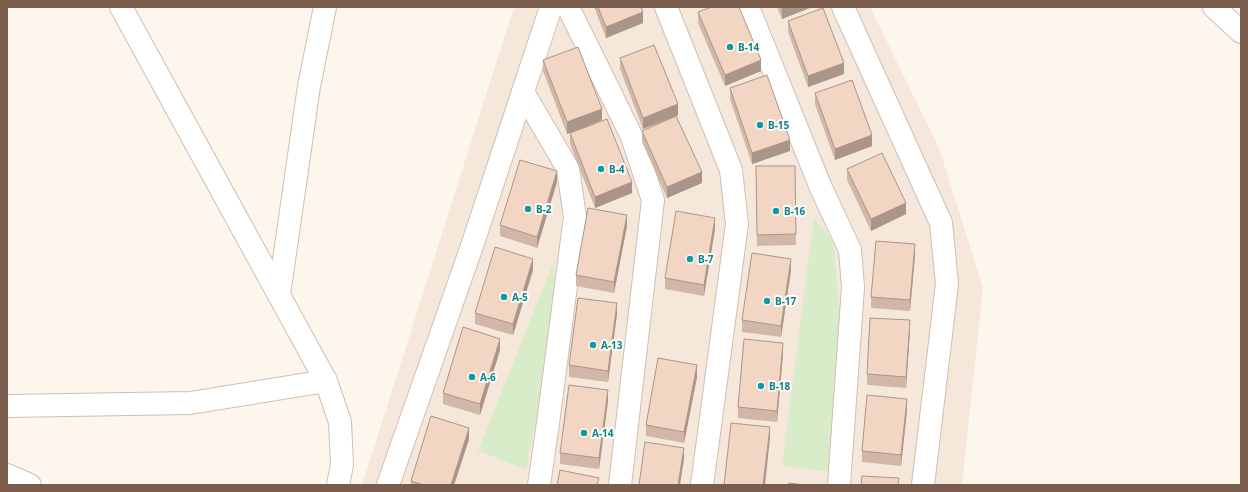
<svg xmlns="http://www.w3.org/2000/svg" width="1248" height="492" font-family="'Noto Sans',sans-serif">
	<rect width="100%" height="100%" fill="#fdf6ec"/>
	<polygon fill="#f5e8da" points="514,7 870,7 939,148 983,288 962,485 362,485"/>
	<g fill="#d8ecc9">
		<polygon points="814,217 833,242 843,341 832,472 782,466"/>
		<polygon points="553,264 556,293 541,397 526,469 478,451"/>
	</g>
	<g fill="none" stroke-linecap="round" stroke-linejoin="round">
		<g stroke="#d1beb0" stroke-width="24">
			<g id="minor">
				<polyline points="121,7 326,381 340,422 342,465 338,485"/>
				<polyline points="568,7 632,137 653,200 620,485"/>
				<polyline points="666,7 731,170 737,224 702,485"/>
				<polyline points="748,7 821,188 850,250 853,287 839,485"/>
				<polyline points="843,7 941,223 947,284 923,485"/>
				<polyline points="1214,7 1241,32"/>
				<polyline points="523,92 568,169 575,217 548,423 539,485"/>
				<polyline points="279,295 309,86 325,7"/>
				<polyline points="7,406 190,403 326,381"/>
				<polyline points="7,475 30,485"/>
				<polyline points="388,485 472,246 551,7"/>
			</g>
		</g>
		<use href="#minor" stroke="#fff" stroke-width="22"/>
	</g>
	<g fill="#d1b7a8">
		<polygon points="594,7 641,7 643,23 606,38"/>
		<polygon points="777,7 812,7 782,19"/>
		<polygon points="698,12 761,71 725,86 698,23"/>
		<polygon points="788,21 844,74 808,87 788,32"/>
		<polygon points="620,58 678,115 676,116 702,183 667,198 642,142 642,131 668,119 643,129 620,69"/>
		<polygon points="543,60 602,120 567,134 543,71"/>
		<polygon points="730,88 790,151 752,164 730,99"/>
		<polygon points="815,93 872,146 835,160 815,104"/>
		<polygon points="570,133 632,193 595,208 570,144"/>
		<polygon points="756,166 795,166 796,245 757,246"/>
		<polygon points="847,169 906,214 871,231 847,180"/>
		<polygon points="557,182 537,248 500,236 500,225"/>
		<polygon points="627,226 614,293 576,286 576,275"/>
		<polygon points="715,229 704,296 665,289 665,278"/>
		<polygon points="915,255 910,311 871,308 871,297"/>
		<polygon points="533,270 513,335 475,324 475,313"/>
		<polygon points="791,270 781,337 742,332 742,320"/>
		<polygon points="617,314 608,382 569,377 569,365"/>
		<polygon points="910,331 906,388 867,385 867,374"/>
		<polygon points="500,350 480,415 443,404 443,393"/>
		<polygon points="783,354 777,422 738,418 738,407"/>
		<polygon points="697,377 684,443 646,436 646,425"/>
		<polygon points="608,401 599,469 560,464 560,453"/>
		<polygon points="907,410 901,466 862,462 862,451"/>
		<polygon points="469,439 454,485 411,485 411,481"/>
	</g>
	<g fill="#aa9588">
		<polygon points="785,7 812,7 782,19 782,8"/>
		<polygon points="643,12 643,23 606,38 606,27"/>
		<polygon points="761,60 761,71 725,86 725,75"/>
		<polygon points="844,63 844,74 808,87 808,76"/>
		<polygon points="678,104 678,115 643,129 643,118"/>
		<polygon points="602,109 602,120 567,134 567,122"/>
		<polygon points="872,135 872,146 835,160 835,149"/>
		<polygon points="790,140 790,151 752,164 752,153"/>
		<polygon points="557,171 557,182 537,248 537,237"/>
		<polygon points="702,172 702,183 667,198 667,187"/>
		<polygon points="632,182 632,193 595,208 595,197"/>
		<polygon points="906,203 906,214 871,231 871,219"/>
		<polygon points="627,215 627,226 614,293 614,282"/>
		<polygon points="715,218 715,229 704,296 704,285"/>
		<polygon points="915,244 915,255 910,311 910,300"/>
		<polygon points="533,259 533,270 513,335 513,324"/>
		<polygon points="791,259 791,270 781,337 781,326"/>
		<polygon points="617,303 617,314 608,382 608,371"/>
		<polygon points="910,320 910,331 906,388 906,377"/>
		<polygon points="500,339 500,350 480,415 480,404"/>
		<polygon points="783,343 783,354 777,422 777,411"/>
		<polygon points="697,365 697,377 684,443 684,432"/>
		<polygon points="608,390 608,401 599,469 599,458"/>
		<polygon points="907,399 907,410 901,466 901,455"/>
		<polygon points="770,427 770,438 765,485 763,485"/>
		<polygon points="469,428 469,439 454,485 451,485"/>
		<polygon points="684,448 684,459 680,485 678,485"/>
	</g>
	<g fill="#f3d5c3" stroke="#aa9588">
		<polygon points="598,7 641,7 643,12 606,27"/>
		<polygon points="711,7 739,7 761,60 725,75 698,12"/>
		<polygon points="823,8 844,63 808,76 788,21"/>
		<polygon points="654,45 678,104 643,118 620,58"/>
		<polygon points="578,47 602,109 567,122 543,60"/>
		<polygon points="767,75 790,140 752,153 730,88"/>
		<polygon points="852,80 872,135 835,149 815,93"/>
		<polygon points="676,116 702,172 667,187 642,131"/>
		<polygon points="607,119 632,182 595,197 570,133"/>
		<polygon points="882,153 906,203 871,219 847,169"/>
		<polygon points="520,160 557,171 537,237 500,225"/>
		<polygon points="756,166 795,166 796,234 757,235"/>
		<polygon points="588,208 627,215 614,282 576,275"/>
		<polygon points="676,211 715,218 704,285 665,278"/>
		<polygon points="876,241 915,244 910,300 871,297"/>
		<polygon points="495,247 533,259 513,324 475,313"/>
		<polygon points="752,253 791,259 781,326 742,320"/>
		<polygon points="578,298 617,303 608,371 569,365"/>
		<polygon points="870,318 910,320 906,377 867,374"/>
		<polygon points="463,327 500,339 480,404 443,393"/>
		<polygon points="744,339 783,343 777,411 738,407"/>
		<polygon points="658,358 697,365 684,432 646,425"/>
		<polygon points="569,385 608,390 599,458 560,453"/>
		<polygon points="867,395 907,399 901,455 862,451"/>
		<polygon points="431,416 469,428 451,485 423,485 411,481"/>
		<polygon points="731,423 770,427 763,485 724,485"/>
		<polygon points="645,442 684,448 678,485 639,485"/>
		<polygon points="560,470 599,478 597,485 557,485"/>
		<polygon points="862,476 899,478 898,485 861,485"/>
		<polygon points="789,483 805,485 789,485"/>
	</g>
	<g fill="#0f9aa8" stroke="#fffaf3" stroke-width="1.5">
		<circle cx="730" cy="47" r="4"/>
		<circle cx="760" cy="125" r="4"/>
		<circle cx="601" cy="169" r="4"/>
		<circle cx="528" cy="209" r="4"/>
		<circle cx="776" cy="211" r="4"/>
		<circle cx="690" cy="259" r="4"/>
		<circle cx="504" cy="297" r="4"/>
		<circle cx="767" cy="301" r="4"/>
		<circle cx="593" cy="345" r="4"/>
		<circle cx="472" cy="377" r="4"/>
		<circle cx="761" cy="386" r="4"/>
		<circle cx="584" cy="433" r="4"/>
	</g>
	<g text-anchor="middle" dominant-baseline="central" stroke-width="4" stroke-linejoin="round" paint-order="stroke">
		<g font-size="10" font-weight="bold" fill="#0d838f" stroke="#fffaf3" text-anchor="start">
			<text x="738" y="47">B-14</text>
			<text x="768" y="125">B-15</text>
			<text x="609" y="169">B-4</text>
			<text x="536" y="209">B-2</text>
			<text x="784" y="211">B-16</text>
			<text x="698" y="259">B-7</text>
			<text x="512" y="297">A-5</text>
			<text x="775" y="301">B-17</text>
			<text x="601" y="345">A-13</text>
			<text x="480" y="377">A-6</text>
			<text x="769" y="386">B-18</text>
			<text x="592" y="433">A-14</text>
		</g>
	</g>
	<rect width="1248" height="492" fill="none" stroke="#7a5c4d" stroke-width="16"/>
</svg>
